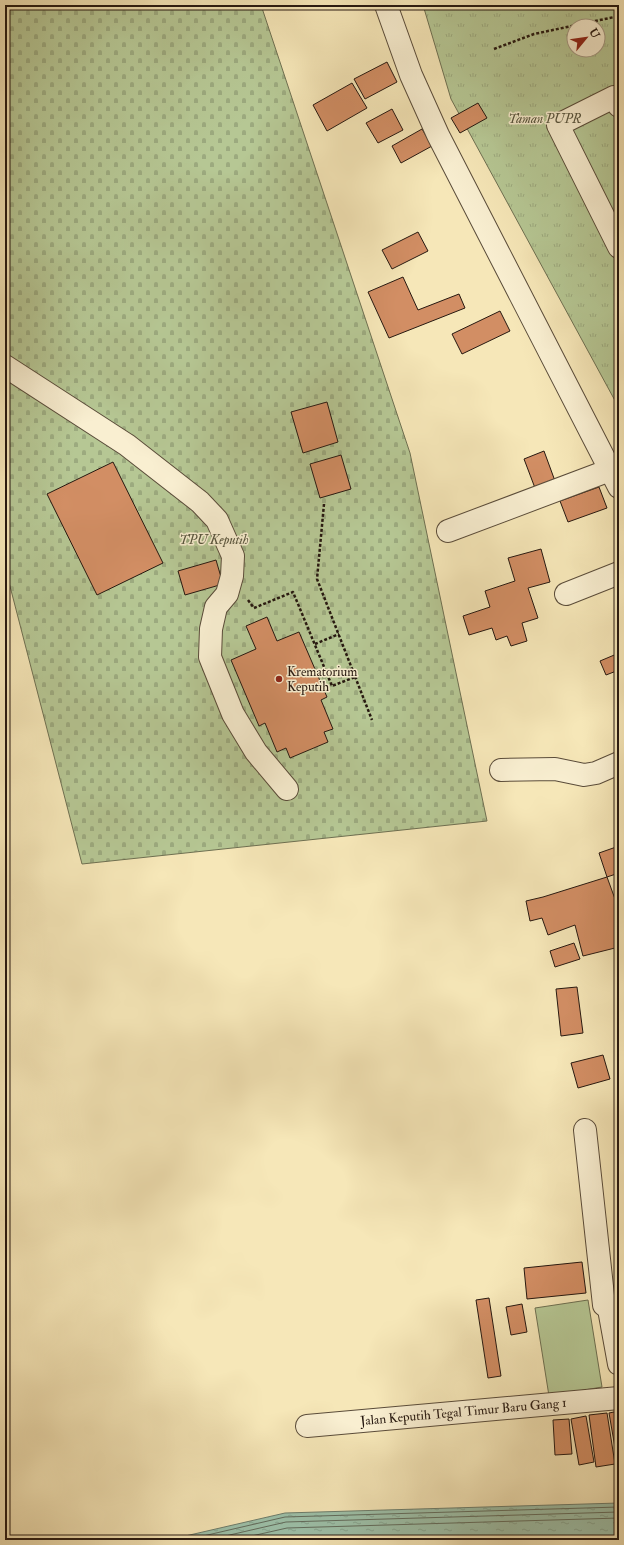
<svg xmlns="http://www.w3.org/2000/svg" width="624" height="1545" font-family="'IM FELL Double Pica',serif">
	<defs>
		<pattern id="cemetery-stones" width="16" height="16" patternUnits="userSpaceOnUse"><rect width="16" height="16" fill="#b6c794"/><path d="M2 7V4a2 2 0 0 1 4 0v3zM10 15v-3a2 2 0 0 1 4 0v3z" fill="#9caa7f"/></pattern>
		<pattern id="park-tufts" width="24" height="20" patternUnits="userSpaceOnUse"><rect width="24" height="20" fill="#b6c794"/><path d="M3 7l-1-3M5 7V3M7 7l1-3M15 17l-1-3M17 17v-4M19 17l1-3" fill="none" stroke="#9caa7f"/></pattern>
		<pattern id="water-ripples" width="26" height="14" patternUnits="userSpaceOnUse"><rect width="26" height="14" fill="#9dc1aa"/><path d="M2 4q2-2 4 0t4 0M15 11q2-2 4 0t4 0" fill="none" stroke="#87a591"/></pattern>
	</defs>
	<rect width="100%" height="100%" fill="#f6e7b8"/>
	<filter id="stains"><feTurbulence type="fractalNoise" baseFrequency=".005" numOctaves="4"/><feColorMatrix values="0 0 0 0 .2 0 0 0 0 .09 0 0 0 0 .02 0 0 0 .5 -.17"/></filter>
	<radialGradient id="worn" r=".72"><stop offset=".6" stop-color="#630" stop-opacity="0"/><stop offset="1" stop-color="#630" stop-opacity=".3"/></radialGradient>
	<polygon fill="#b6c794" stroke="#6e7052" points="588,1300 602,1387 549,1396 535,1308"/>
	<polygon fill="url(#cemetery-stones)" stroke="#6e7052" points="5,5 261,5 410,453 487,821 82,864 5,567"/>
	<path fill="url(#park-tufts)" stroke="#6e7052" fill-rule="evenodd" d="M423 5H619V408L451 99ZM574 26H598V50H574Z"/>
	<polygon fill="url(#water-ripples)" stroke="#6d7d6c" points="619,1503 619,1540 168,1540 285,1513"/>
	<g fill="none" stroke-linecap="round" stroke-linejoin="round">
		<g stroke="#626c5d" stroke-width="1">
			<polyline points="186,1540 285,1517 619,1507"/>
			<polyline points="208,1540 286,1522 619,1512"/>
			<polyline points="234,1540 287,1528 619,1518"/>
		</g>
	</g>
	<g fill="#d28e64" stroke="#261810">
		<polygon points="387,62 397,82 365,99 354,79"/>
		<polygon points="352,83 367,108 327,131 313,105"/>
		<polygon points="478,103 487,118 460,133 451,118"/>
		<polygon points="392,109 403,130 378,143 366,123"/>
		<polygon points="422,129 432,146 401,163 392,146"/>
		<polygon points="418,232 428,251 392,269 382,250"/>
		<polygon points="403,277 418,310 459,294 465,308 389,338 368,292"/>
		<polygon points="500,311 510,331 462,354 452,334"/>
		<polygon points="327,402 338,442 303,453 291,412"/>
		<polygon points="544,451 555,481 535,488 524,459"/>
		<polygon points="341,455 351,489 320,498 310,464"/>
		<polygon points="113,462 163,563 97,595 47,494"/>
		<polygon points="599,487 607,508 568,522 560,501"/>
		<polygon points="541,549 550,582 528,588 538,618 522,623 527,641 511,646 507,636 496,640 492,628 469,635 463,616 490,607 485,591 515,581 508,558"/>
		<polygon points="216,560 223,584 185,595 178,571"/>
		<polygon points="267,617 277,641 299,632 327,697 321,700 333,729 324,732 328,742 290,758 286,748 277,752 265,723 259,726 231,660 256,649 246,626"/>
		<polygon points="619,653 619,670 606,675 600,661"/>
		<polygon points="619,846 619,873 607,877 599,853"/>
		<polygon points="607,877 619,910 616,911 619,922 619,947 583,956 575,925 548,935 542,918 530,921 526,901 543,897"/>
		<polygon points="574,943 580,959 555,967 550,951"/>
		<polygon points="577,987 583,1033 561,1036 556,989"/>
		<polygon points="603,1055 610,1079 578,1088 571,1063"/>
		<polygon points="582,1262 586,1293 527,1299 524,1268"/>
		<polygon points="489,1298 501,1376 488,1378 476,1300"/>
		<polygon points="522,1304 527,1332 511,1335 506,1307"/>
		<polygon points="619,1411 619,1465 618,1465 609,1413"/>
		<polygon points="607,1413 615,1464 596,1467 589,1415"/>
		<polygon points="586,1416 594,1462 579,1465 571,1419"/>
		<polygon points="569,1419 572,1454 555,1455 553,1420"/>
	</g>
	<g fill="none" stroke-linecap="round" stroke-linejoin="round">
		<g stroke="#5a4c3a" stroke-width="24">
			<g id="minor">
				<polyline points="386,5 411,75 438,135 619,487"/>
				<polyline points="619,106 614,97 558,125 619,247"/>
				<polyline points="5,366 127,445 200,502 217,520 233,556 232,576 227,594 216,607 211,629 210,657 233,714 256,752 287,789"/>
				<polyline points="448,531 610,470"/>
				<polyline points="566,594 619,573"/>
				<polyline points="501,770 555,769 584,775 596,773 619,763"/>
				<polyline points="585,1130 604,1305 609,1309 619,1364"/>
				<path id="s1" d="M307 1426 619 1398"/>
			</g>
		</g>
		<g stroke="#261810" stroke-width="2.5" stroke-dasharray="3 2" stroke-linecap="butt">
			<polyline points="494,49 534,34 619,16"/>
			<polyline points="324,504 317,579 372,720"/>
			<polyline points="248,600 254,608 293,592 332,686 355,677"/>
			<polyline points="315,644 339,634"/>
		</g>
		<use href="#minor" stroke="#f9efd1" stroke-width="22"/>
	</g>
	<circle fill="#8f2418" stroke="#f9efd1" stroke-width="1.5" cx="279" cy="679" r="4"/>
	<g text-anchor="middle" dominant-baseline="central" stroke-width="3" stroke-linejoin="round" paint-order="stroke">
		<g font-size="13" font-style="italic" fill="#58553e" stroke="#f9efd1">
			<text x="545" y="119">Taman PUPR</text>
			<text x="214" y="540">TPU Keputih</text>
		</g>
		<g font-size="13" fill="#261810" stroke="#f9efd1" text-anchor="start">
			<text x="287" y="672">Krematorium<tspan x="287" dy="15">Keputih</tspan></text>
		</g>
		<g font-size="13" fill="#261810" stroke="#f9efd1">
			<text stroke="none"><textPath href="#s1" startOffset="157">Jalan Keputih Tegal Timur Baru Gang 1</textPath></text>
		</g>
	</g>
	<rect width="624" height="1545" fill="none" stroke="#f6e7b8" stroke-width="20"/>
	<rect x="6" y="6" width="612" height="1533" fill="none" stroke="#261810" stroke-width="2"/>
	<rect x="10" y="10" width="604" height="1525" fill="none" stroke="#261810"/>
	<g transform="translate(586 38) rotate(61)"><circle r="19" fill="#f9efd1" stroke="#a59984"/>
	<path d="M0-3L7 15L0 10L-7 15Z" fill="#8f2418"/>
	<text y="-6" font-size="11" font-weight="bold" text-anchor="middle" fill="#261810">U</text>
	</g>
	<rect width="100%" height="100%" filter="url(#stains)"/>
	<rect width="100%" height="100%" fill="url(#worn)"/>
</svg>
